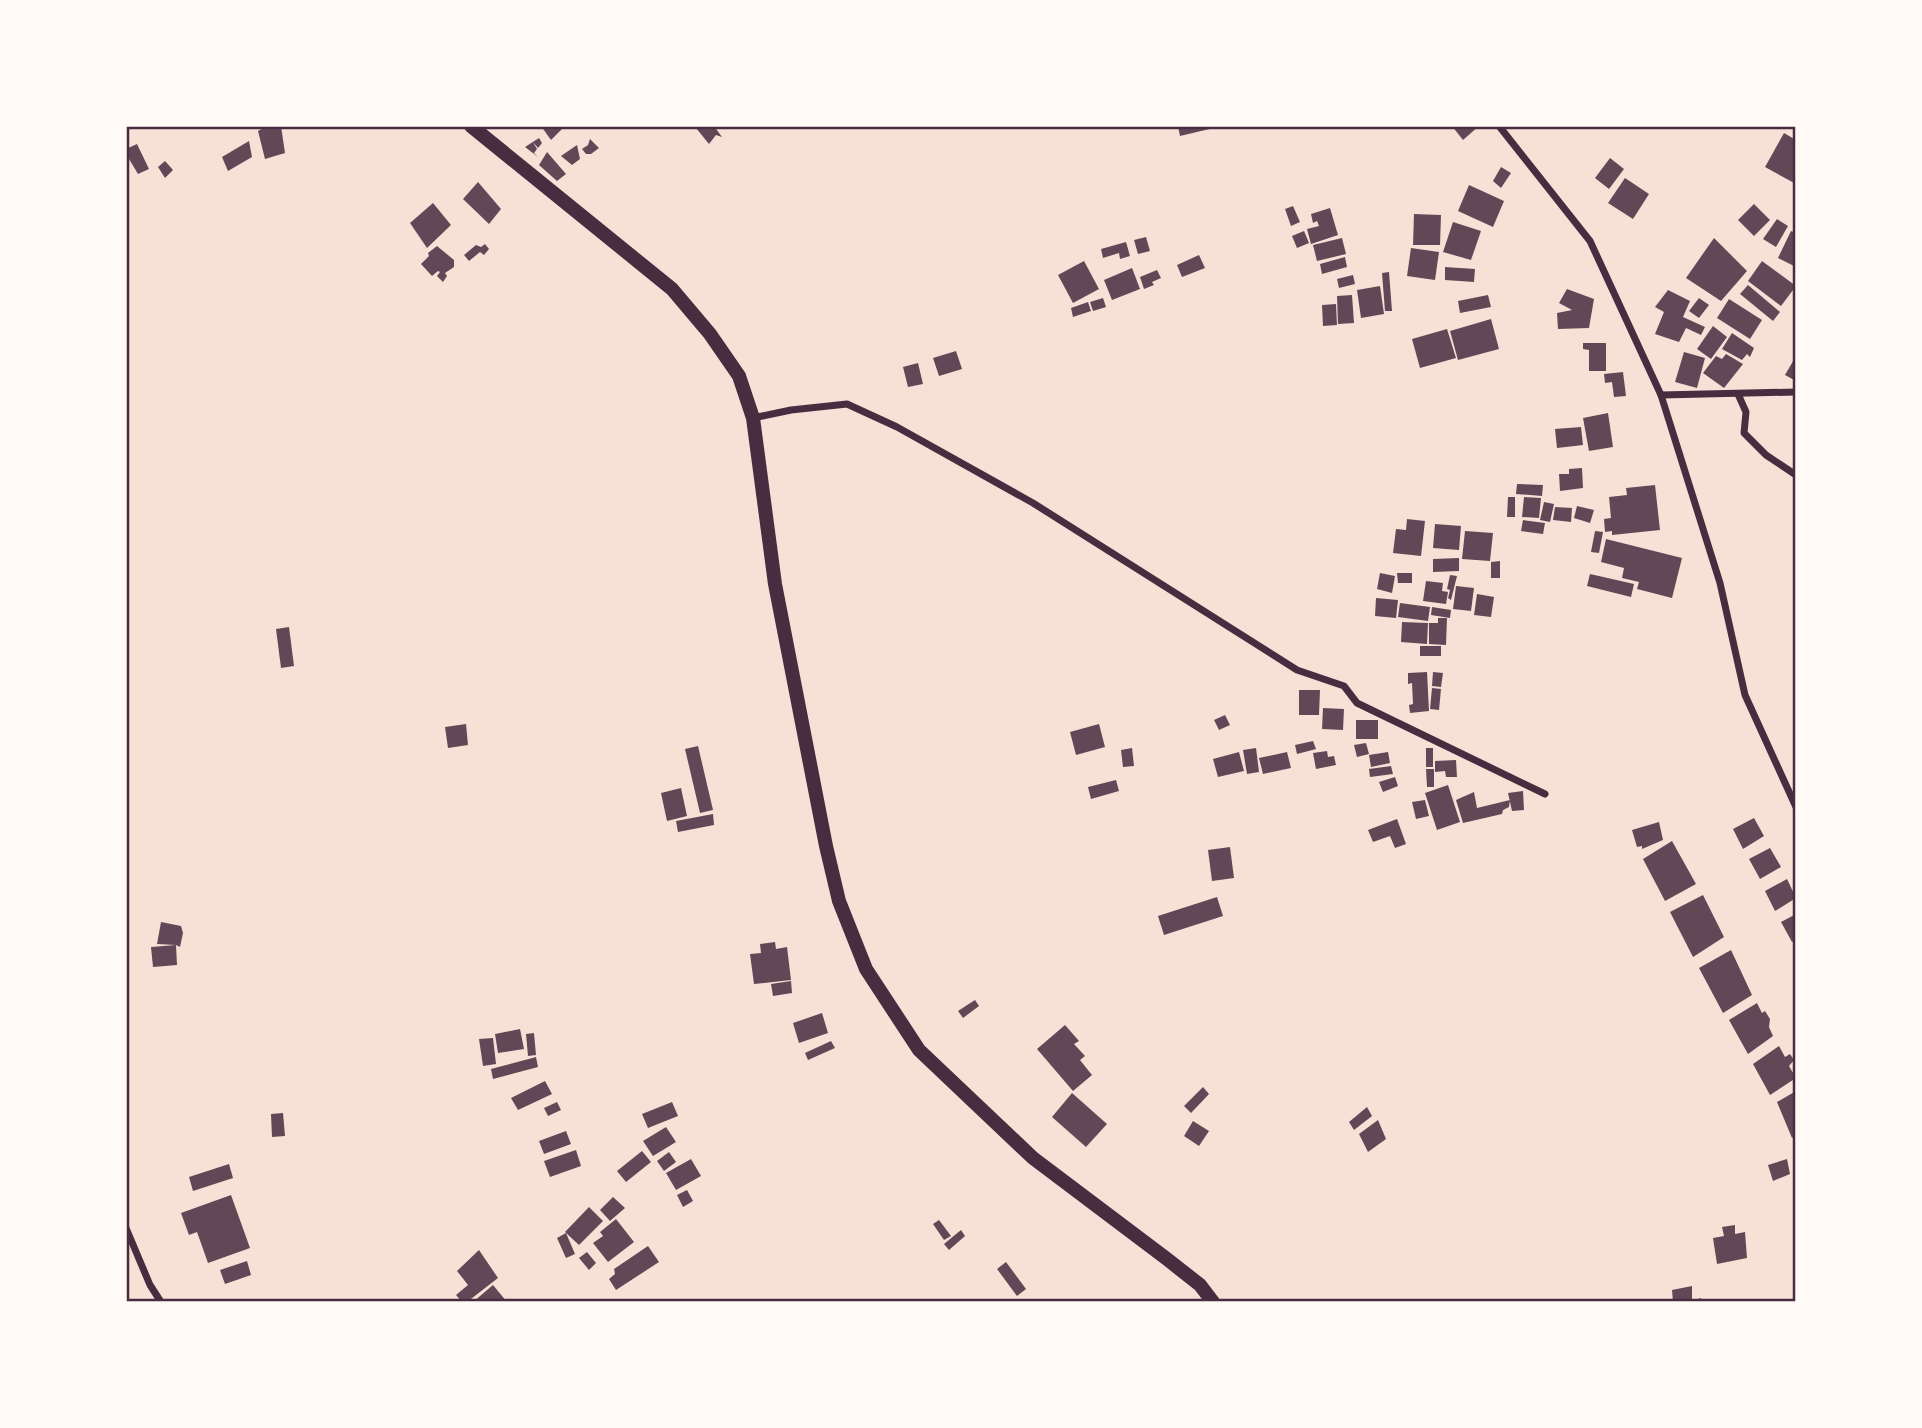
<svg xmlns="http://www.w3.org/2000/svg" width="1922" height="1428" font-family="Inter,sans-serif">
	<rect width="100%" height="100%" fill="#f7e1d7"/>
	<g fill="#644757">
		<polygon points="267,126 281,126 285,153 265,159 258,131"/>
		<polygon points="541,126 565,126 551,140"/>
		<polygon points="702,126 714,126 722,137 716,135 709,144 696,128"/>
		<polygon points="1178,126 1218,126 1218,127 1180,136"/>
		<polygon points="1452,126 1479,126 1463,140"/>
		<polygon points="1784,133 1796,140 1796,184 1765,167"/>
		<polygon points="539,138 542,143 538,148 533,142 537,149 534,153 538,157 525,147"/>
		<polygon points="590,139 599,148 591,154 586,154 582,149 588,145"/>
		<polygon points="249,141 252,157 228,171 222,157"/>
		<polygon points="137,144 149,169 138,174 126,154 126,149"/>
		<polygon points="577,145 580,159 572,165 561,156"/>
		<polygon points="547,152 566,174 557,181 539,165"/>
		<polygon points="1610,158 1624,169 1609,189 1595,178"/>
		<polygon points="165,161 173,170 165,178 158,167"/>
		<polygon points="1501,167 1511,173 1501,188 1493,181"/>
		<polygon points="1625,178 1649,194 1633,219 1608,203"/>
		<polygon points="478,182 501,209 489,224 463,199"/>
		<polygon points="1469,185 1504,201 1493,227 1458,211"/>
		<polygon points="433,203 451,225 427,248 410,223"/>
		<polygon points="1754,204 1770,220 1754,236 1738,220"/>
		<polygon points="1293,206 1300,222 1291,226 1285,209"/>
		<polygon points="1330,208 1338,235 1311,244 1307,229 1319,226 1317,221 1313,223 1311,214"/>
		<polygon points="1414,214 1441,215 1440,245 1413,245"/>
		<polygon points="1777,219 1788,226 1776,247 1763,239"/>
		<polygon points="1453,222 1481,231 1471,260 1443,252"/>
		<polygon points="1304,231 1309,243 1297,248 1292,236"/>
		<polygon points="1791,231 1796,233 1796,262 1794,266 1778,258"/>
		<polygon points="1146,237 1150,251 1138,254 1134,240"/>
		<polygon points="1342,238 1346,254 1317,261 1313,245"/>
		<polygon points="1714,238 1747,271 1721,301 1686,278"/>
		<polygon points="1126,242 1130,256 1120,259 1119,253 1103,258 1101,249"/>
		<polygon points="485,244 489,249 484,255 480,252 469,261 464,255 476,245 481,247"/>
		<polygon points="437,246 454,260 454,267 445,273 447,276 443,282 437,276 440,272 438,271 432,276 421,264 429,256 428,253"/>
		<polygon points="1411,248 1439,252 1435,280 1407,276"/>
		<polygon points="1199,255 1205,268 1182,277 1177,265"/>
		<polygon points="1345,257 1347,267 1322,274 1320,264"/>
		<polygon points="1084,261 1099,289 1073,303 1058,275"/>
		<polygon points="1762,261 1796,286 1781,306 1748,281"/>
		<polygon points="1445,267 1475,269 1474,282 1445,280"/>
		<polygon points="1132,268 1140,289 1112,300 1104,280"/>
		<polygon points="1157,270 1161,278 1152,282 1154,285 1144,289 1140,277"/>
		<polygon points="1389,272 1392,311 1385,311 1382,273"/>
		<polygon points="1353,275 1355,284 1339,288 1337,279"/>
		<polygon points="1748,285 1780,312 1773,321 1740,294"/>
		<polygon points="1380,286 1384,314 1361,318 1357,290"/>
		<polygon points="1567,289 1594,299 1589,328 1558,329 1557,313 1572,310 1559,303"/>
		<polygon points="1668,290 1690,301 1683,317 1705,327 1701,335 1686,328 1679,342 1655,334 1664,312 1655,307"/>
		<polygon points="1352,295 1354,323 1338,324 1337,296"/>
		<polygon points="1488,295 1491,307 1460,313 1458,301"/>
		<polygon points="1103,298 1106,307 1093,311 1090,302"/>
		<polygon points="1699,298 1709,305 1699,318 1689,311"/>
		<polygon points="1729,299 1762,320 1750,339 1717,318"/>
		<polygon points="1088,302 1091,311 1073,317 1071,308"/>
		<polygon points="1336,304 1337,325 1323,326 1322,305"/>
		<polygon points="1491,319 1499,349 1458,360 1450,331"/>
		<polygon points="1713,326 1727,337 1711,359 1697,349"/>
		<polygon points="1447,329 1456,358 1420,368 1412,339"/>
		<polygon points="1732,333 1754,348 1750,357 1747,354 1742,360 1722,349"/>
		<polygon points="1583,343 1606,343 1606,371 1589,371 1589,350 1583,349"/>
		<polygon points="956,351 962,369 939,376 933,358"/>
		<polygon points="1684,352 1705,358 1697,388 1675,382"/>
		<polygon points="1726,354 1743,364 1724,388 1703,373 1716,356 1722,359"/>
		<polygon points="1796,356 1796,381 1785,375"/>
		<polygon points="918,363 923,384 908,387 903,367"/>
		<polygon points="1623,372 1626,396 1614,397 1612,382 1605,383 1604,374"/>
		<polygon points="1608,413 1613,447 1589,451 1583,418"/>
		<polygon points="1581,427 1583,445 1557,448 1555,429"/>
		<polygon points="1582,468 1583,488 1560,491 1559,474 1569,474 1569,469"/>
		<polygon points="1517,484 1543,485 1542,496 1516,494"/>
		<polygon points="1655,485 1660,530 1612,535 1612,531 1605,532 1604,519 1611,518 1609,497 1627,495 1626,488"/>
		<polygon points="1508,497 1515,497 1515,517 1507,517"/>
		<polygon points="1524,497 1541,498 1539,518 1522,517"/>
		<polygon points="1544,502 1554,504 1550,522 1540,520"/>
		<polygon points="1577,506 1594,510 1590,523 1574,518"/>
		<polygon points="1555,507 1572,508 1571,522 1553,520"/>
		<polygon points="1407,519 1425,521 1421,556 1393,553 1396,529 1406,530"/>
		<polygon points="1523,520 1545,523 1543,534 1521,531"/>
		<polygon points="1435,524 1461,526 1459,550 1433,548"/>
		<polygon points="1465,531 1493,533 1490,561 1462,559"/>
		<polygon points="1595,531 1603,532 1599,553 1591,552"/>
		<polygon points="1606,539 1682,558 1672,598 1637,589 1639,582 1622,578 1624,568 1601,562"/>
		<polygon points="1459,558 1459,571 1433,572 1433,559"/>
		<polygon points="1500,561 1500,578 1491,578 1491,562"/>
		<polygon points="1380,573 1395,576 1392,593 1377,589"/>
		<polygon points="1397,573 1412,573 1412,583 1398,583"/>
		<polygon points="1590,574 1634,584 1631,597 1587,586"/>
		<polygon points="1450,575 1457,576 1451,600 1448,598 1450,590 1447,589"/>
		<polygon points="1426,581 1443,583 1442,591 1448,592 1446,604 1423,601"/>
		<polygon points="1456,586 1474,588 1471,611 1453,609"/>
		<polygon points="1477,594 1494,597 1491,617 1474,615"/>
		<polygon points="1376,598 1398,600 1396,618 1375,616"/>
		<polygon points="1400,603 1430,607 1428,621 1398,617"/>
		<polygon points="1432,607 1451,610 1450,618 1431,615"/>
		<polygon points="1438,618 1447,618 1446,645 1429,644 1429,623 1438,623"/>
		<polygon points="1402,622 1428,623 1427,644 1401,642"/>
		<polygon points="289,627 294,666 281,668 276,629"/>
		<rect x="1420" y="646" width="21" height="10"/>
		<polygon points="1427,672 1429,711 1410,713 1409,705 1413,704 1412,683 1408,684 1408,673"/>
		<polygon points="1433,672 1443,673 1441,687 1432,686"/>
		<polygon points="1432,688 1441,689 1439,710 1430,709"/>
		<polygon points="1299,690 1320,690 1319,715 1299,715"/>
		<polygon points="1323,708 1344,709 1343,730 1322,729"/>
		<polygon points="1225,715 1230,725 1219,730 1214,720"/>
		<rect x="1356" y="720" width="22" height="19"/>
		<polygon points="466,724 468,745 448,748 445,727"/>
		<polygon points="1099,724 1105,747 1076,755 1070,732"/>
		<polygon points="1313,741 1316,749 1297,754 1295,745"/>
		<polygon points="1366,743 1369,754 1357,757 1354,745"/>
		<polygon points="698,746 713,810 700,813 685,749"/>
		<polygon points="1132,748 1134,766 1123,767 1121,750"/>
		<polygon points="1256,748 1259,772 1247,774 1243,750"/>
		<rect x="1426" y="748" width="7" height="19"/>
		<polygon points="1327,751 1328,757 1334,756 1336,765 1316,769 1313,753"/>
		<polygon points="1239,752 1244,771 1218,777 1213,759"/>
		<polygon points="1287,752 1291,768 1263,774 1259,758"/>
		<polygon points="1388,752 1390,763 1371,767 1369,755"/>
		<polygon points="1456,760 1457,777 1446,777 1445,771 1435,772 1435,761"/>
		<polygon points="1391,766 1393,774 1370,777 1369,769"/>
		<polygon points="1426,769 1434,769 1434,787 1427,787"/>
		<polygon points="1395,777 1398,786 1383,792 1379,782"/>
		<polygon points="1116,780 1119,791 1091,799 1088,787"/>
		<polygon points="1448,785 1460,822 1437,830 1425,793"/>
		<polygon points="681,788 687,816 667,821 661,793"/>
		<polygon points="1523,791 1524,810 1512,811 1508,793"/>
		<polygon points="1474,792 1477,808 1510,800 1509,807 1503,810 1502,814 1463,823 1456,800"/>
		<polygon points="1425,800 1429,816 1416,819 1412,802"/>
		<polygon points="713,814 714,825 678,832 676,821"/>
		<polygon points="1754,818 1764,836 1743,849 1733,829"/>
		<polygon points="1397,819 1406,844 1395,848 1390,836 1373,842 1368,830"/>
		<polygon points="1659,822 1663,840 1642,849 1642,846 1637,847 1632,830"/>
		<polygon points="1672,841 1696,884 1665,901 1643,859"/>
		<polygon points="1230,847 1234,878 1212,881 1208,850"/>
		<polygon points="1770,848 1781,867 1760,879 1749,859"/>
		<polygon points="1787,879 1796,898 1775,911 1765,891"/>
		<polygon points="1703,895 1724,937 1693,957 1670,912"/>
		<polygon points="1217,897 1223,916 1164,935 1158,916"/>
		<polygon points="1796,914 1796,940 1792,942 1781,922"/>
		<polygon points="161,922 181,926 183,933 180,947 176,945 177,965 153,967 151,947 176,945 157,944"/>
		<polygon points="775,942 776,949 787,947 791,980 754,984 750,954 761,953 760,944"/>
		<polygon points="1731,950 1752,995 1723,1013 1699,968"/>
		<polygon points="791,981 792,993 773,996 771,984"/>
		<polygon points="975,1000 979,1006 963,1018 958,1011"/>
		<polygon points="1757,1003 1762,1013 1765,1011 1770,1019 1769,1027 1773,1036 1748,1054 1729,1020"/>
		<polygon points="822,1013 828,1033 799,1043 793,1023"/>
		<polygon points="1065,1025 1079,1041 1074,1044 1085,1056 1080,1060 1092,1075 1073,1091 1037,1049"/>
		<polygon points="520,1029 524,1049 498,1053 495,1034"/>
		<polygon points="534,1033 536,1055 528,1056 526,1034"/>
		<polygon points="493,1038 496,1064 483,1066 479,1039"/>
		<polygon points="831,1041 835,1048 808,1060 805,1053"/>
		<polygon points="1779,1046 1785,1057 1790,1054 1794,1060 1789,1066 1796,1078 1770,1095 1753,1064"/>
		<polygon points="536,1057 538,1067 493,1079 491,1069"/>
		<polygon points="545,1081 552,1094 518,1110 511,1098"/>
		<polygon points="1203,1087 1209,1094 1191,1113 1184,1106"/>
		<polygon points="1796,1091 1796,1135 1792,1138 1777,1102"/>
		<polygon points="1072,1093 1107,1124 1086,1147 1052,1117"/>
		<polygon points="557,1102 561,1110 548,1116 544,1108"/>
		<polygon points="672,1102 678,1116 648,1128 642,1114"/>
		<polygon points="1367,1107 1372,1116 1354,1130 1349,1122"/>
		<polygon points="283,1113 285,1136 272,1137 271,1114"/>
		<polygon points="1378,1120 1386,1139 1368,1152 1359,1134"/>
		<polygon points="1193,1121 1209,1131 1199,1146 1184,1136"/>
		<polygon points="666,1127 676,1142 653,1156 643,1141"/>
		<polygon points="566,1131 571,1144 544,1154 539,1141"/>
		<polygon points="576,1150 581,1166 550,1177 544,1161"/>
		<polygon points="642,1151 651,1162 626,1182 617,1171"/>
		<polygon points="669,1152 676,1162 664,1171 657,1161"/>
		<polygon points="691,1159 701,1176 676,1190 666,1173"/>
		<polygon points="1787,1159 1790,1174 1773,1181 1768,1165"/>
		<polygon points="229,1164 233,1178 193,1191 189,1177"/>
		<polygon points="687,1190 693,1201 683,1207 677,1195"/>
		<polygon points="231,1195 250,1248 208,1263 197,1232 189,1235 181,1213"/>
		<polygon points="613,1197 625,1208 610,1221 600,1210"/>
		<polygon points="589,1207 603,1221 579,1245 565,1232"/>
		<polygon points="616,1219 634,1242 608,1262 593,1243 603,1236 600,1232"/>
		<polygon points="939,1220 951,1236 944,1240 933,1224"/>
		<polygon points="1735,1225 1735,1234 1745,1232 1747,1258 1717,1264 1713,1238 1724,1236 1722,1227"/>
		<polygon points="961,1230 965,1236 949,1250 944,1244"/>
		<polygon points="566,1233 575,1254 566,1258 557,1238"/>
		<polygon points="648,1246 659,1262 616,1290 609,1279 615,1274 614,1269"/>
		<polygon points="479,1250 498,1278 467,1302 462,1302 456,1295 468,1285 457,1271"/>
		<polygon points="587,1252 596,1263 589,1270 579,1258"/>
		<polygon points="247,1261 251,1275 225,1284 220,1270"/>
		<polygon points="1006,1262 1026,1289 1017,1296 997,1269"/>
		<polygon points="493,1285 507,1302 473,1302"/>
		<polygon points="1692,1286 1692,1301 1701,1298 1702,1302 1673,1302 1672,1290"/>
	</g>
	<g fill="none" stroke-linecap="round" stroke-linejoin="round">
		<g stroke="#4a2c40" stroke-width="7">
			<polyline points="1499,126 1590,241 1661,395 1720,583 1745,695 1796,807"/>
			<polyline points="1738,394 1746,412 1744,433 1766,455 1796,475"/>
			<polyline points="1661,395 1796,392"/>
			<polyline points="753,418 791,410 847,404 897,427 1033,503 1297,670 1344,686 1357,703 1545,794"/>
			<polyline points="126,1228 150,1285 161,1302"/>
		</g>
		<polyline stroke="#4a2c40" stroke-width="14" points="471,126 672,289 710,334 739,376 753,418 775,584 826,846 839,901 866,969 919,1050 1033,1158 1167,1259 1200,1285 1213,1302"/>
	</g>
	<rect width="1922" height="1428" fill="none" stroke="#fffaf5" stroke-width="256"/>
	<rect x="128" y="128" width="1666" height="1172" fill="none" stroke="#4a2c40" stroke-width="2.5"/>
</svg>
